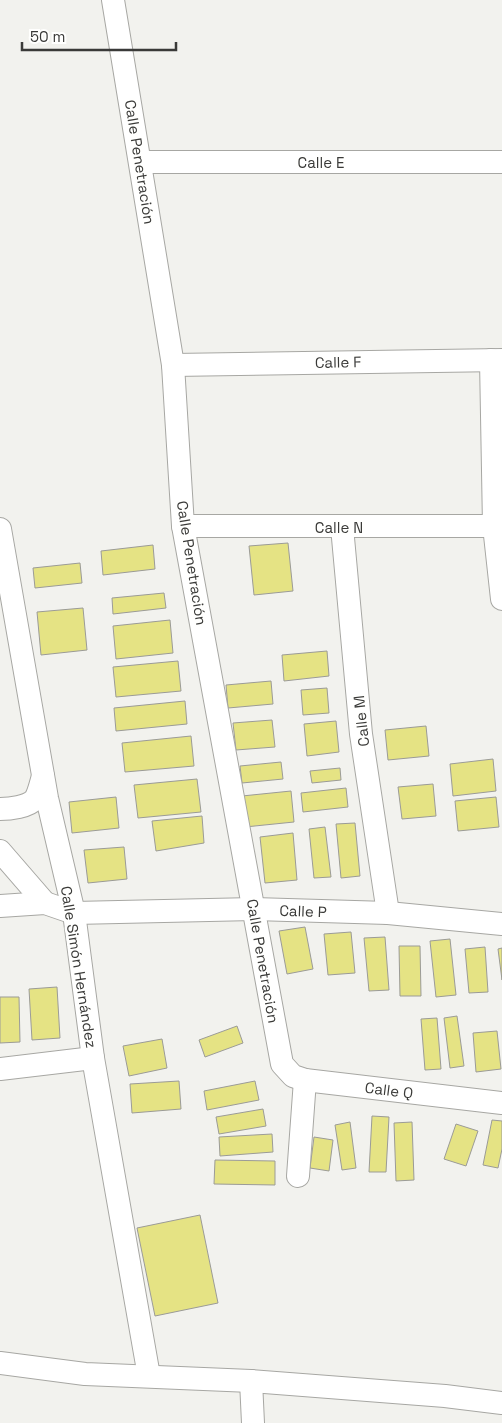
<svg xmlns="http://www.w3.org/2000/svg" width="502" height="1423" font-family="'Space Grotesk',sans-serif">
	<rect width="100%" height="100%" fill="#f2f2ee"/>
	<g fill="#e5e384" stroke="#9b9b97">
		<polygon points="288,543 293,591 254,595 249,546"/>
		<polygon points="153,545 155,569 103,575 101,551"/>
		<polygon points="80,563 82,583 35,588 33,568"/>
		<polygon points="164,593 166,608 113,614 112,598"/>
		<polygon points="83,608 87,650 41,655 37,612"/>
		<polygon points="170,620 173,653 116,659 113,626"/>
		<polygon points="327,651 329,676 284,681 282,655"/>
		<polygon points="178,661 181,691 116,697 113,667"/>
		<polygon points="271,681 273,704 228,708 226,685"/>
		<polygon points="327,688 329,713 303,715 301,690"/>
		<polygon points="185,701 187,724 116,731 114,708"/>
		<polygon points="272,720 275,747 236,750 233,723"/>
		<polygon points="336,721 339,752 307,756 304,724"/>
		<polygon points="426,726 429,756 388,760 385,730"/>
		<polygon points="191,736 194,766 125,772 122,743"/>
		<polygon points="493,759 496,791 453,796 450,764"/>
		<polygon points="281,762 283,779 242,783 240,766"/>
		<polygon points="340,768 341,780 312,783 310,771"/>
		<polygon points="197,779 201,812 138,818 134,785"/>
		<polygon points="433,784 436,816 402,819 398,787"/>
		<polygon points="346,788 348,807 303,812 301,793"/>
		<polygon points="291,791 294,822 245,827 242,796"/>
		<polygon points="116,797 119,828 72,833 69,802"/>
		<polygon points="496,797 499,827 458,831 455,801"/>
		<polygon points="202,816 204,843 156,851 152,821"/>
		<polygon points="355,823 360,876 341,878 336,824"/>
		<polygon points="325,827 331,877 314,878 309,829"/>
		<polygon points="293,833 297,880 265,883 260,837"/>
		<polygon points="124,847 127,879 88,883 84,850"/>
		<polygon points="305,927 313,969 287,974 279,931"/>
		<polygon points="351,932 355,973 328,975 324,934"/>
		<polygon points="385,937 389,990 369,991 364,938"/>
		<polygon points="450,939 456,995 436,997 430,941"/>
		<polygon points="399,946 420,946 421,996 400,996"/>
		<polygon points="485,947 488,992 469,993 465,949"/>
		<polygon points="502,948 502,980 498,949"/>
		<polygon points="57,987 60,1038 32,1040 29,989"/>
		<polygon points="0,997 19,997 20,1042 0,1043"/>
		<polygon points="457,1016 464,1066 450,1068 444,1018"/>
		<polygon points="437,1018 441,1069 425,1070 421,1019"/>
		<polygon points="237,1026 243,1043 205,1057 199,1040"/>
		<polygon points="497,1031 501,1069 476,1072 473,1033"/>
		<polygon points="162,1039 167,1068 129,1076 123,1046"/>
		<polygon points="179,1081 181,1109 132,1113 130,1084"/>
		<polygon points="255,1081 259,1100 207,1110 204,1091"/>
		<polygon points="263,1109 266,1126 219,1134 216,1117"/>
		<polygon points="372,1116 389,1117 386,1172 369,1172"/>
		<polygon points="492,1120 502,1121 502,1149 498,1168 483,1165"/>
		<polygon points="350,1122 356,1168 342,1170 335,1125"/>
		<polygon points="412,1122 414,1180 396,1181 394,1123"/>
		<polygon points="456,1124 478,1131 466,1166 444,1159"/>
		<polygon points="272,1134 273,1152 220,1156 219,1137"/>
		<polygon points="314,1137 333,1140 329,1171 310,1168"/>
		<polygon points="215,1160 275,1161 275,1185 214,1184"/>
		<polygon points="200,1215 218,1303 155,1316 137,1228"/>
	</g>
	<g fill="none" stroke-linecap="round" stroke-linejoin="round">
		<g stroke="#a7a7a3" stroke-width="24">
			<g id="minor">
				<polyline points="113,0 173,365 183,526 282,1064 293,1076 305,1080 502,1103"/>
				<polyline points="141,162 502,162"/>
				<polyline points="491,360 494,526 502,599"/>
				<polyline points="173,365 502,360"/>
				<polyline points="183,526 494,526"/>
				<polyline points="342,527 361,734 388,913"/>
				<polyline points="0,529 47,798 74,913 93,1058 149,1376"/>
				<path d="M0 809C10 809 28 807 35 799 39 793 41 782 43 776"/>
				<polyline points="0,851 45,903"/>
				<polyline points="0,906 45,903 74,913 254,909 388,913 502,924"/>
				<polyline points="0,1069 93,1058"/>
				<polyline points="298,1176 305,1080"/>
				<polyline points="0,1363 85,1374 251,1381 445,1396 502,1403"/>
				<polyline points="251,1381 253,1423"/>
			</g>
		</g>
		<use href="#minor" stroke="#fff" stroke-width="22"/>
	</g>
	<g text-anchor="middle" dominant-baseline="central" stroke-width="5" stroke-linejoin="round" paint-order="stroke">
		<g font-size="15" fill="#3a3a38" stroke="#fffffe">
			<text transform="translate(140 162) rotate(81)">Calle Penetración</text>
			<text x="321" y="162">Calle E</text>
			<text transform="translate(338 362) rotate(-1)">Calle F</text>
			<text x="339" y="527">Calle N</text>
			<text transform="translate(192 563) rotate(81)">Calle Penetración</text>
			<text transform="translate(361 721) rotate(-96)">Calle M</text>
			<text transform="translate(303 911) rotate(2)">Calle P</text>
			<text transform="translate(263 961) rotate(80)">Calle Penetración</text>
			<text transform="translate(79 967) rotate(81)">Calle Simón Hernández</text>
			<text transform="translate(389 1090) rotate(7)">Calle Q</text>
		</g>
	</g>
	<path d="M22 42v8h154v-8" fill="none" stroke="#3a3a38" stroke-width="2.5"/>
	<text x="30" y="42" font-size="15" fill="#3a3a38" stroke="#fffffe" stroke-width="4" paint-order="stroke">50 m</text>
</svg>
